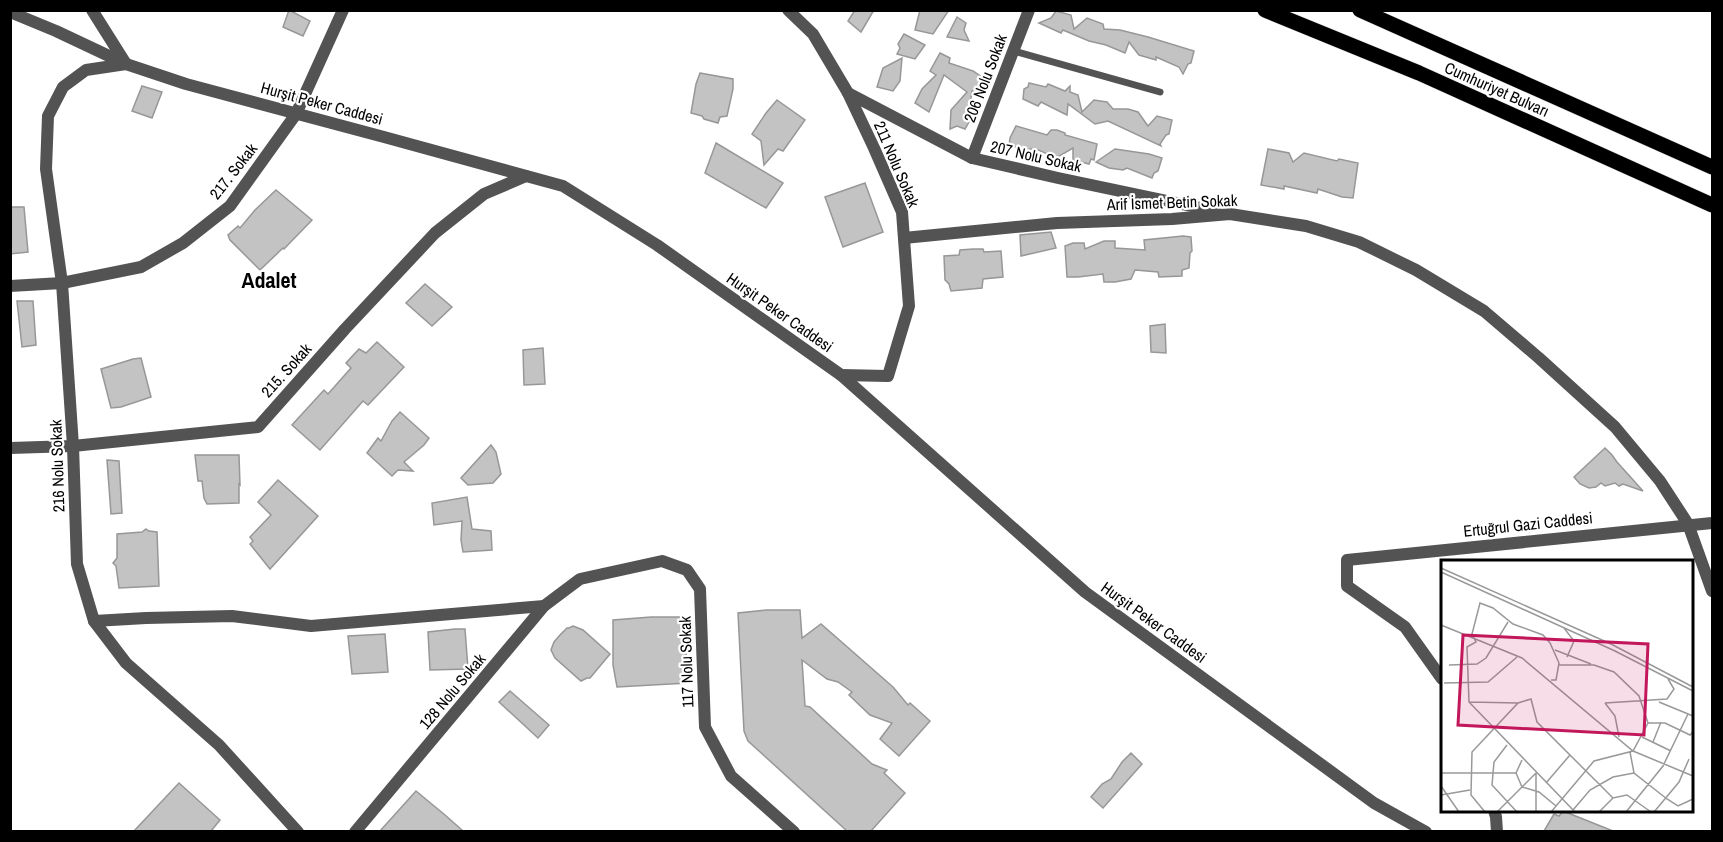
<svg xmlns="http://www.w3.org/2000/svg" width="1723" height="842" font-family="'Archivo Narrow',sans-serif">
	<rect width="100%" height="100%" fill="#fff"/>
	<g fill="#c3c3c3" stroke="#979797" stroke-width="1.5">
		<polygon points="289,10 310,21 303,36 283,27"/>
		<polygon points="855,10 874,10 861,32 848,21"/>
		<polygon points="920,10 949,10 933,34 915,30"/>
		<polygon points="1056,11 1071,15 1074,29 1087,18 1103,24 1104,29 1120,30 1148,37 1194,51 1191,63 1188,64 1183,74 1179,67 1156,57 1156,60 1139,55 1129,42 1125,53 1106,45 1089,41 1063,30 1061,33 1039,23 1051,18"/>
		<polygon points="957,17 966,23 964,30 969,41 947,37"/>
		<polygon points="904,34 925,45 915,59 897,54 900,48 898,44"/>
		<polygon points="940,53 950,58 949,63 973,71 982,77 976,93 972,91 968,118 969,122 965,129 957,126 950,129 951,110 967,92 944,75 929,112 915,103 922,89 936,75 930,71"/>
		<polygon points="902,58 900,81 893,91 877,87 883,68"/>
		<polygon points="700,73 733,79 733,89 727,116 720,117 718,123 704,119 702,116 691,113 696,84"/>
		<polygon points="1029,83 1046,87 1048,84 1065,91 1070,86 1070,92 1078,95 1082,112 1094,100 1107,102 1113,109 1128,109 1138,112 1148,126 1157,116 1172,120 1169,134 1166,135 1160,144 1161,146 1108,121 1095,124 1068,104 1067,115 1041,102 1038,106 1023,99 1024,89 1028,87"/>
		<polygon points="142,86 162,92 152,118 132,111"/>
		<polygon points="777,100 805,120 783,151 778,149 764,165 761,141 752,134 766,113"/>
		<polygon points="1016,126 1047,135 1051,130 1057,130 1065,133 1065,135 1097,144 1094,160 1091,159 1089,164 1073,160 1073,148 1056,158 1034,148 1021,152 1019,148 1009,145 1010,138"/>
		<polygon points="716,143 783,183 766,208 705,173"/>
		<polygon points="1115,149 1149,154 1162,158 1158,171 1154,173 1152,178 1127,168 1123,170 1109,168 1096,162"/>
		<polygon points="1268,149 1289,153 1293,162 1304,153 1337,161 1339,159 1358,163 1353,198 1342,197 1318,189 1317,193 1284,186 1284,189 1261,185"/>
		<polygon points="865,183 883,232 843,247 825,197"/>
		<polygon points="276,190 312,220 284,249 283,248 260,270 230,240 228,235 238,226 240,228 255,210"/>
		<polygon points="10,207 24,207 28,252 10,254"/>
		<polygon points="1051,232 1056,248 1021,256 1020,235"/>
		<polygon points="1183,236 1191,237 1192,251 1190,253 1189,268 1182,270 1182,276 1159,277 1158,272 1135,270 1131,279 1115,282 1104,282 1103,274 1078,277 1067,277 1065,246 1073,243 1084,243 1085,249 1104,241 1115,241 1115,248 1145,250 1144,240"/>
		<polygon points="973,249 983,249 984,252 1001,251 1003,277 983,279 982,288 951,291 949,284 945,280 944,256 959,255 960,250"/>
		<polygon points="425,284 452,307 432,326 406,303"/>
		<polygon points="17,301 33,301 36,345 22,347"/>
		<polygon points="1165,324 1166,353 1151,352 1150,326"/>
		<polygon points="377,342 404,367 368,405 363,401 320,450 292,425 324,390 328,394 351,368 346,363 359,349 366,353"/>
		<polygon points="543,348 545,384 524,385 523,350"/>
		<polygon points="141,358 151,397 121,407 111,408 101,369 133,359"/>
		<polygon points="400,412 429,438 424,445 404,462 413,471 398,470 392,476 367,453 378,438 381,441 392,421"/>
		<polygon points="491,445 496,452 501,474 493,483 468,485 461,478"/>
		<polygon points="1605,448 1612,455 1617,462 1643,491 1623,484 1619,486 1615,483 1605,486 1601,483 1596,487 1589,488 1580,484 1574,477"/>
		<polygon points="195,455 239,455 240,485 239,484 239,503 207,504 204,498 202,481 198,481"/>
		<polygon points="107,460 119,461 122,513 111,514"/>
		<polygon points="278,480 318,516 270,569 250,544 253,541 250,537 271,515 258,502"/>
		<polygon points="467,497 472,529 491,531 492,550 463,552 461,540 462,521 434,525 432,503"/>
		<polygon points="146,529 149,531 157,532 159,586 119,588 116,566 113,563 117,558 117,534 142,532"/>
		<polygon points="766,610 800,610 802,638 821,624 893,687 908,705 910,703 930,721 899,756 880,739 892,723 870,715 849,695 852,692 838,682 827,679 802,660 805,706 810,707 872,764 887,770 884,773 905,793 871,831 847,831 748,741 744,731 738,613"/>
		<polygon points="651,617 684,617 688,683 617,687 613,665 613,620"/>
		<polygon points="573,626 583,630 610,654 590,678 587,678 581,681 555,658 551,650 554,642 560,635 567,628 569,628"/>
		<polygon points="455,629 465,629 468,669 430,670 428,632"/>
		<polygon points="385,634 388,672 352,674 348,636"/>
		<polygon points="510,691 549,725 538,738 499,702"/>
		<polygon points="1131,753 1142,764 1103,808 1091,797 1102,784 1111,779 1122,762"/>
		<polygon points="179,783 220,820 211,831 134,831"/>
		<polygon points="416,791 445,815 463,831 380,831"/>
		<polygon points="1563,811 1613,831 1544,831 1554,814 1559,816"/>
	</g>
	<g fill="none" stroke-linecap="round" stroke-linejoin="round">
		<g stroke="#dbdbdb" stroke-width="16">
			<g id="primary">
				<polyline points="1265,10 1419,73 1712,205"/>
				<polyline points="1360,10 1712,167"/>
			</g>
		</g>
		<polyline stroke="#535353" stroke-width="7" points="1014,51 1160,92"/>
		<g stroke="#535353" stroke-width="12">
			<polyline points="92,10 126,64 86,70 63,87 48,116 46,169 62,283 73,446 77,564 94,621 126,663 219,745 298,832"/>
			<polyline points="788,10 813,34 848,93 874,148 902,212 909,306 888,376 841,375"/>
			<polyline points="848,93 972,158 1058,178 1215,211"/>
			<polyline points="972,158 1029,10"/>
			<polyline points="904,238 1057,223 1172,219 1230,214 1306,226 1359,242 1416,270 1484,311 1539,358 1615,427 1660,481 1688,524 1712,591"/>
			<polyline points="10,286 62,283 141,267 183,243 230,206 296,114 343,10"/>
			<polyline points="10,448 73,446 258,427 345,329 435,233 484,194 526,176"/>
			<polyline points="94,621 146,618 232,616 311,626 544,606"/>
			<polyline points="1442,679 1405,627 1347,586 1347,560 1712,523"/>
			<polyline points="1494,810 1496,817 1497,832"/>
			<polyline points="355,832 544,606 580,579 662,561 687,570 700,589 705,727 731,776 794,832"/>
		</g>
		<polyline stroke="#535353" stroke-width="12" points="10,12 56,31 126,64 186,84 384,137 563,186 657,245 841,375 1085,592 1374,803 1426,832"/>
		<use href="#primary" stroke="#000" stroke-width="15"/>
	</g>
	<g text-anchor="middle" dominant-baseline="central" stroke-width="4.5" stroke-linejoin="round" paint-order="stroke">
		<g font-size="16" fill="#000" stroke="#fff">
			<text transform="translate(985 78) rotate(-69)">206 Nolu Sokak</text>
			<text transform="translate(1497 89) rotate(24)">Cumhuriyet Bulvarı</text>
			<text transform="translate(322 103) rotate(15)">Hurşit Peker Caddesi</text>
			<text transform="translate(1036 156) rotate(13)">207 Nolu Sokak</text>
			<text transform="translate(897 164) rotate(67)">211 Nolu Sokak</text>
			<text transform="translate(233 171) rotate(-52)">217. Sokak</text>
			<text transform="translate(1172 202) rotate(-2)">Arif İsmet Betin Sokak</text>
			<text transform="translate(780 312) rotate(35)">Hurşit Peker Caddesi</text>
			<text transform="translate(286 370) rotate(-48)">215. Sokak</text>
			<text transform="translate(57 466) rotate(-92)">216 Nolu Sokak</text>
			<text transform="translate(1528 524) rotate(-6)">Ertuğrul Gazi Caddesi</text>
			<text transform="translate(1154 622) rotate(36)">Hurşit Peker Caddesi</text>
			<text transform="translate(686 662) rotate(-92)">117 Nolu Sokak</text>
			<text transform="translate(452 691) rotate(-50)">128 Nolu Sokak</text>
		</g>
		<g font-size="22" font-weight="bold" fill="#000" stroke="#fff">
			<text x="269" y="280">Adalet</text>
		</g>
	</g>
	<g transform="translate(1441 560)">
		<rect width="252" height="252" fill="#fff"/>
		<path fill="none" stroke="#999" stroke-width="1.5" d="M0 8 170 84 252 127M0 12 174 91 252 131M0 65 81 98 192 191 252 216M123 68 133 81 126 97M114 90 150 104M8 105 36 104 45 98 67 62M110 120H115L118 103 109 83 102 75 72 64 52 48 39 43 31 74 35 82 26 87 28 142 134 252M3 123 47 122 76 97M28 142 77 143M218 142 252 156M164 143 226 139 233 129 227 119M164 143 174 156 178 177M207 163H224L249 175 252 172M201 177 230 191M212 182 220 162M66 185 53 202 51 225 76 252M189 192 193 213 226 239 237 246 252 239M81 200 75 213 81 227 98 232 115 246M0 213H75M95 213V252M105 223 129 195M0 226 18 252M0 235 29 230M132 250 149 230 172 217 193 213M44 252 30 235 31 192 77 143 90 139 96 162 172 238 186 235 210 252M56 252 95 213M110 252 153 201 192 191 207 163 198 136 173 112 153 105H118M158 252 172 238M185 252 222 206 247 154M213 252 238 222 248 199"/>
		<path fill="#c2185b" fill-opacity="0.15" stroke="#c2185b" stroke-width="3" d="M22 75 207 84 203 175 17 165Z"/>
		<rect width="252" height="252" fill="none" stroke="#000" stroke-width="3"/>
	</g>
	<rect width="1723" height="842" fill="none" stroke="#000000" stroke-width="24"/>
</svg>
